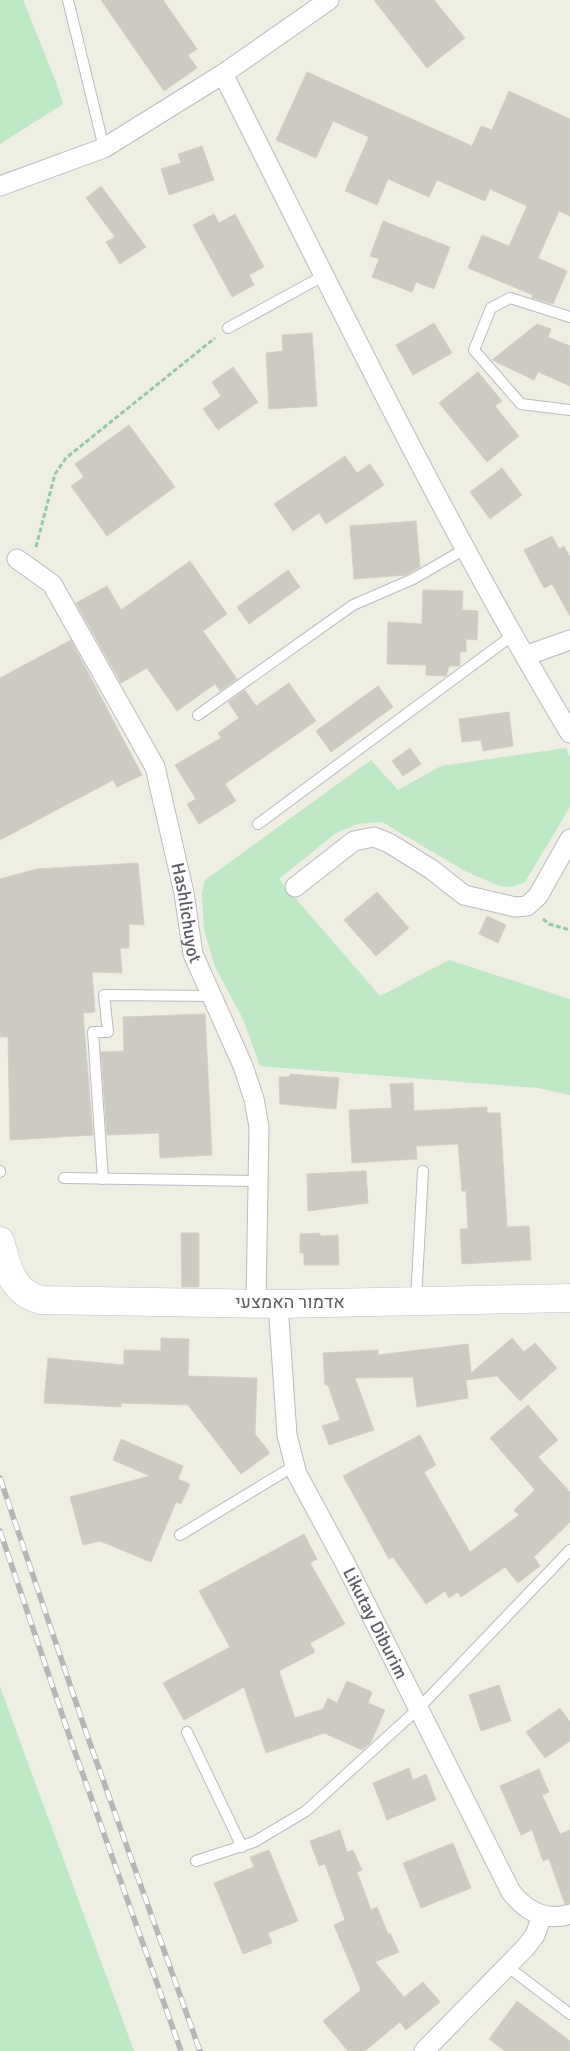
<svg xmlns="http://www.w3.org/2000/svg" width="570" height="2051" font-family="Signika,Heebo,sans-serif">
	<rect width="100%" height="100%" fill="#efeee3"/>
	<g fill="#bee8c6">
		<polygon points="0,0 23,0 57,85 63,104 0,144"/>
		<polygon points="566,748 570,757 570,807 525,882 511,887 499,886 465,871 382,822 358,824 336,833 279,879 380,996 449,960 570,999 570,1095 538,1088 260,1066 243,1019 215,967 204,930 202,893 205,880 371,760 398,790 441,766"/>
		<polygon points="0,1687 134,2051 0,2051"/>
	</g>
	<g fill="#cccac2" stroke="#d4d1c1">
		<polygon points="101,0 163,0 197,49 188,55 197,68 164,91"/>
		<polygon points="374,0 434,0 465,38 427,68"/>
		<polygon points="307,72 472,146 481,126 492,130 509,91 570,119 570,216 559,211 538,258 567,271 553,304 532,298 533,295 468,268 482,235 509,246 527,206 490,189 485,201 437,180 429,197 388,179 377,205 345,191 369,137 333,121 316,158 276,140"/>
		<polygon points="202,146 214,180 169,195 161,169 181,163 178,154"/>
		<polygon points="101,186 146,247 120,264 106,242 115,237 86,198"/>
		<polygon points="214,214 219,223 235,214 264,267 249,275 254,285 232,297 193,225"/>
		<polygon points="383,221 450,247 434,289 416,282 412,292 372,277 379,259 370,256"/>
		<polygon points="434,323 452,353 413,375 396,345"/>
		<polygon points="537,324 551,329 548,337 570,346 570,386 538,372 534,380 492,360"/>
		<polygon points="312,333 317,406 269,409 266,353 283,351 282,335"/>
		<polygon points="233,367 258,402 218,430 203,409 221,396 212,382"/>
		<polygon points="478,372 502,401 495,406 519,436 487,462 439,403"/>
		<polygon points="129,425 175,487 107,536 71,486 84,477 75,464"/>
		<polygon points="345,456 357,473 370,464 384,485 326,524 319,513 293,531 274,504"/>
		<polygon points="502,468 522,495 490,519 470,492"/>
		<polygon points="416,521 420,567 406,575 354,579 350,526"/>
		<polygon points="552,536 559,549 564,546 570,557 570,616 552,584 544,588 524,550"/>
		<polygon points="190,561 227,614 203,631 237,679 220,691 215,684 177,711 147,668 121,683 76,603 107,586 121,610"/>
		<polygon points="288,570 300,587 249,624 237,607"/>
		<polygon points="423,590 463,591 462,610 478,611 477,640 466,639 466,652 460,652 460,666 449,666 446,676 426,675 426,665 387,664 388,622 422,624"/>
		<polygon points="71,640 142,775 117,787 113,780 0,840 0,678"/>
		<polygon points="289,683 316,721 225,784 236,801 199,824 187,804 196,799 175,765 221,738 218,733 239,718 228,702 245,690 256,706"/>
		<polygon points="378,686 393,707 331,752 316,731"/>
		<polygon points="509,712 513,746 483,751 481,740 462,742 459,719"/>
		<polygon points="410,748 421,764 403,776 392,761"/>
		<polygon points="138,863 144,925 129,924 129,948 120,948 122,973 92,972 95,1012 83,1013 93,1135 10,1140 8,1037 0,1037 0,879 37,869"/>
		<polygon points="377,892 409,928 376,956 344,920"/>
		<polygon points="487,916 506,925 498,943 479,934"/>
		<polygon points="205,1014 212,1155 160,1158 159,1133 107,1135 101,1052 124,1051 123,1017"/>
		<polygon points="290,1074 339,1078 336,1109 280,1104 279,1077 289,1077"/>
		<polygon points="413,1083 414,1111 487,1107 487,1113 500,1113 507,1227 529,1226 531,1260 462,1264 460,1229 468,1229 466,1191 462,1191 458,1144 416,1146 417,1159 352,1163 349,1110 392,1108 390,1084"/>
		<polygon points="366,1171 368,1203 308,1211 307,1174"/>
		<polygon points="181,1233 199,1233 199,1287 182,1287"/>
		<polygon points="320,1233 320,1236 338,1235 339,1265 304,1265 304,1253 300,1253 300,1234"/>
		<polygon points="161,1338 189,1339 188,1376 257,1378 255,1434 270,1453 241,1474 188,1405 121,1403 121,1407 44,1403 48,1358 124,1365 124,1350 161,1351"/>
		<polygon points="512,1338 524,1352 535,1343 557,1368 520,1401 497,1376 466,1380 468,1398 417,1407 413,1377 355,1378 374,1430 329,1445 322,1426 340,1420 328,1385 325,1385 323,1353 378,1350 378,1355 468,1344 471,1373"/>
		<polygon points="528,1405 558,1440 538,1457 570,1492 570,1522 534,1557 540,1566 518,1583 505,1567 461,1597 458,1592 449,1598 445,1591 426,1604 393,1557 389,1559 343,1476 420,1435 436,1465 424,1472 470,1552 519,1515 514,1510 535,1490 490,1438"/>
		<polygon points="121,1439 183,1466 178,1479 190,1484 181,1504 176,1502 151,1562 100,1541 83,1545 70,1497 150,1476 113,1460"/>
		<polygon points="304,1534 317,1559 310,1563 345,1624 310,1643 315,1652 279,1671 295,1718 323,1709 328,1698 337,1703 347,1681 372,1692 368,1703 385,1710 371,1742 362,1750 324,1733 266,1753 244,1687 184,1720 163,1683 230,1647 199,1591"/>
		<polygon points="499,1685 511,1721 481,1731 469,1695"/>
		<polygon points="560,1708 570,1722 570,1741 545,1758 526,1732"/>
		<polygon points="409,1768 413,1780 426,1774 436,1800 387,1820 373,1783"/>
		<polygon points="539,1769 549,1792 542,1795 560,1834 570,1830 570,1903 565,1904 549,1859 543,1861 532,1830 521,1835 500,1786"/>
		<polygon points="340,1830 347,1852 353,1850 362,1870 357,1872 371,1910 377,1907 388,1934 390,1933 399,1952 375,1962 404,1997 423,1982 440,2002 406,2030 400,2022 365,2051 348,2051 323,2021 361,1990 334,1925 345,1920 325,1864 319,1866 310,1841"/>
		<polygon points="453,1843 471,1888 421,1908 403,1863"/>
		<polygon points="269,1850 298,1921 268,1933 272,1943 243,1954 214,1883 254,1867 250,1857"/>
		<polygon points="517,2001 570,2041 570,2051 505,2051 489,2039"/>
	</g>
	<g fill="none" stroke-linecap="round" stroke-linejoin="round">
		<g stroke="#bbbcc2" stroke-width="12">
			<g id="lane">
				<polyline points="68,0 104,148"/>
				<polyline points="570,317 510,298 491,308 474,350 521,404 570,410"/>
				<polyline points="228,328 325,275"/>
				<polyline points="198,715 353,605 413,579 465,549"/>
				<polyline points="258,824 513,635"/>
				<polyline points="0,1171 0,1172"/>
				<polyline points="64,1178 257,1181"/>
				<polyline points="103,1179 93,1032 108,1032 104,995 211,996"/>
				<polyline points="416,1300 423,1171"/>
				<polyline points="180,1535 294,1466"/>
				<polyline points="187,1732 242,1847"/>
				<polyline points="196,1861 254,1842 306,1811 419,1708 570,1550"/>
				<polyline points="508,1967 570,2014"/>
			</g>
		</g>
		<g stroke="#bbbcc2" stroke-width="21">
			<g id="street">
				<path d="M223 74C335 296 442 520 570 733"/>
				<polyline points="0,186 104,148 223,74 329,0"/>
				<path id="s1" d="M17 559 52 584 155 767 184 893 193 954 243 1066 254 1099 259 1127 256 1302"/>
				<polyline points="525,656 570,640"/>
				<polyline points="295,887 354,841 374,837 389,843 431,869 464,895 515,907 527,906 538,896 570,839"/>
				<path id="s2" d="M278 1304 287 1435 297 1474 345 1563 511 1892C526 1911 545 1922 570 1914"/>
				<polyline points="424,2051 526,1947 535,1935 542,1916"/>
			</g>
		</g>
		<g stroke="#bdbfc7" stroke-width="29">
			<path id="secondary" d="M0 1241C8 1268 11 1291 40 1300L278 1304 570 1298"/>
		</g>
		<g stroke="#96c8ae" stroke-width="3" stroke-dasharray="5 2.5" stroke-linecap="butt">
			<polyline points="36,547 55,474 66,458 215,338"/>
			<polyline points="543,919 549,924 570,930"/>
		</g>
		<use href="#lane" stroke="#fff" stroke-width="10"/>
		<use href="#street" stroke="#fff" stroke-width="19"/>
		<use href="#secondary" stroke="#fff" stroke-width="28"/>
		<g stroke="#b6b6b7" stroke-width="5.5">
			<g id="rail">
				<polyline points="0,1478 87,1735 200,2051"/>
				<polyline points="0,1531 70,1738 181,2051"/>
			</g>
		</g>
		<use href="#rail" stroke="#fff" stroke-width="4" stroke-dasharray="11" stroke-linecap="butt"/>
	</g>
	<g text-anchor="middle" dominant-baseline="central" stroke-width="5" stroke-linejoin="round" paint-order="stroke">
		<g font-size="18" fill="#5b5d64" stroke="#fff">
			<text stroke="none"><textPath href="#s1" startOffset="402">Hashlichuyot</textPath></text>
			<text x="290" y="1302">אדמור האמצעי</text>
			<text stroke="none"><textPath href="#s2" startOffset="340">Likutay Diburim</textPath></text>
		</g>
	</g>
</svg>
